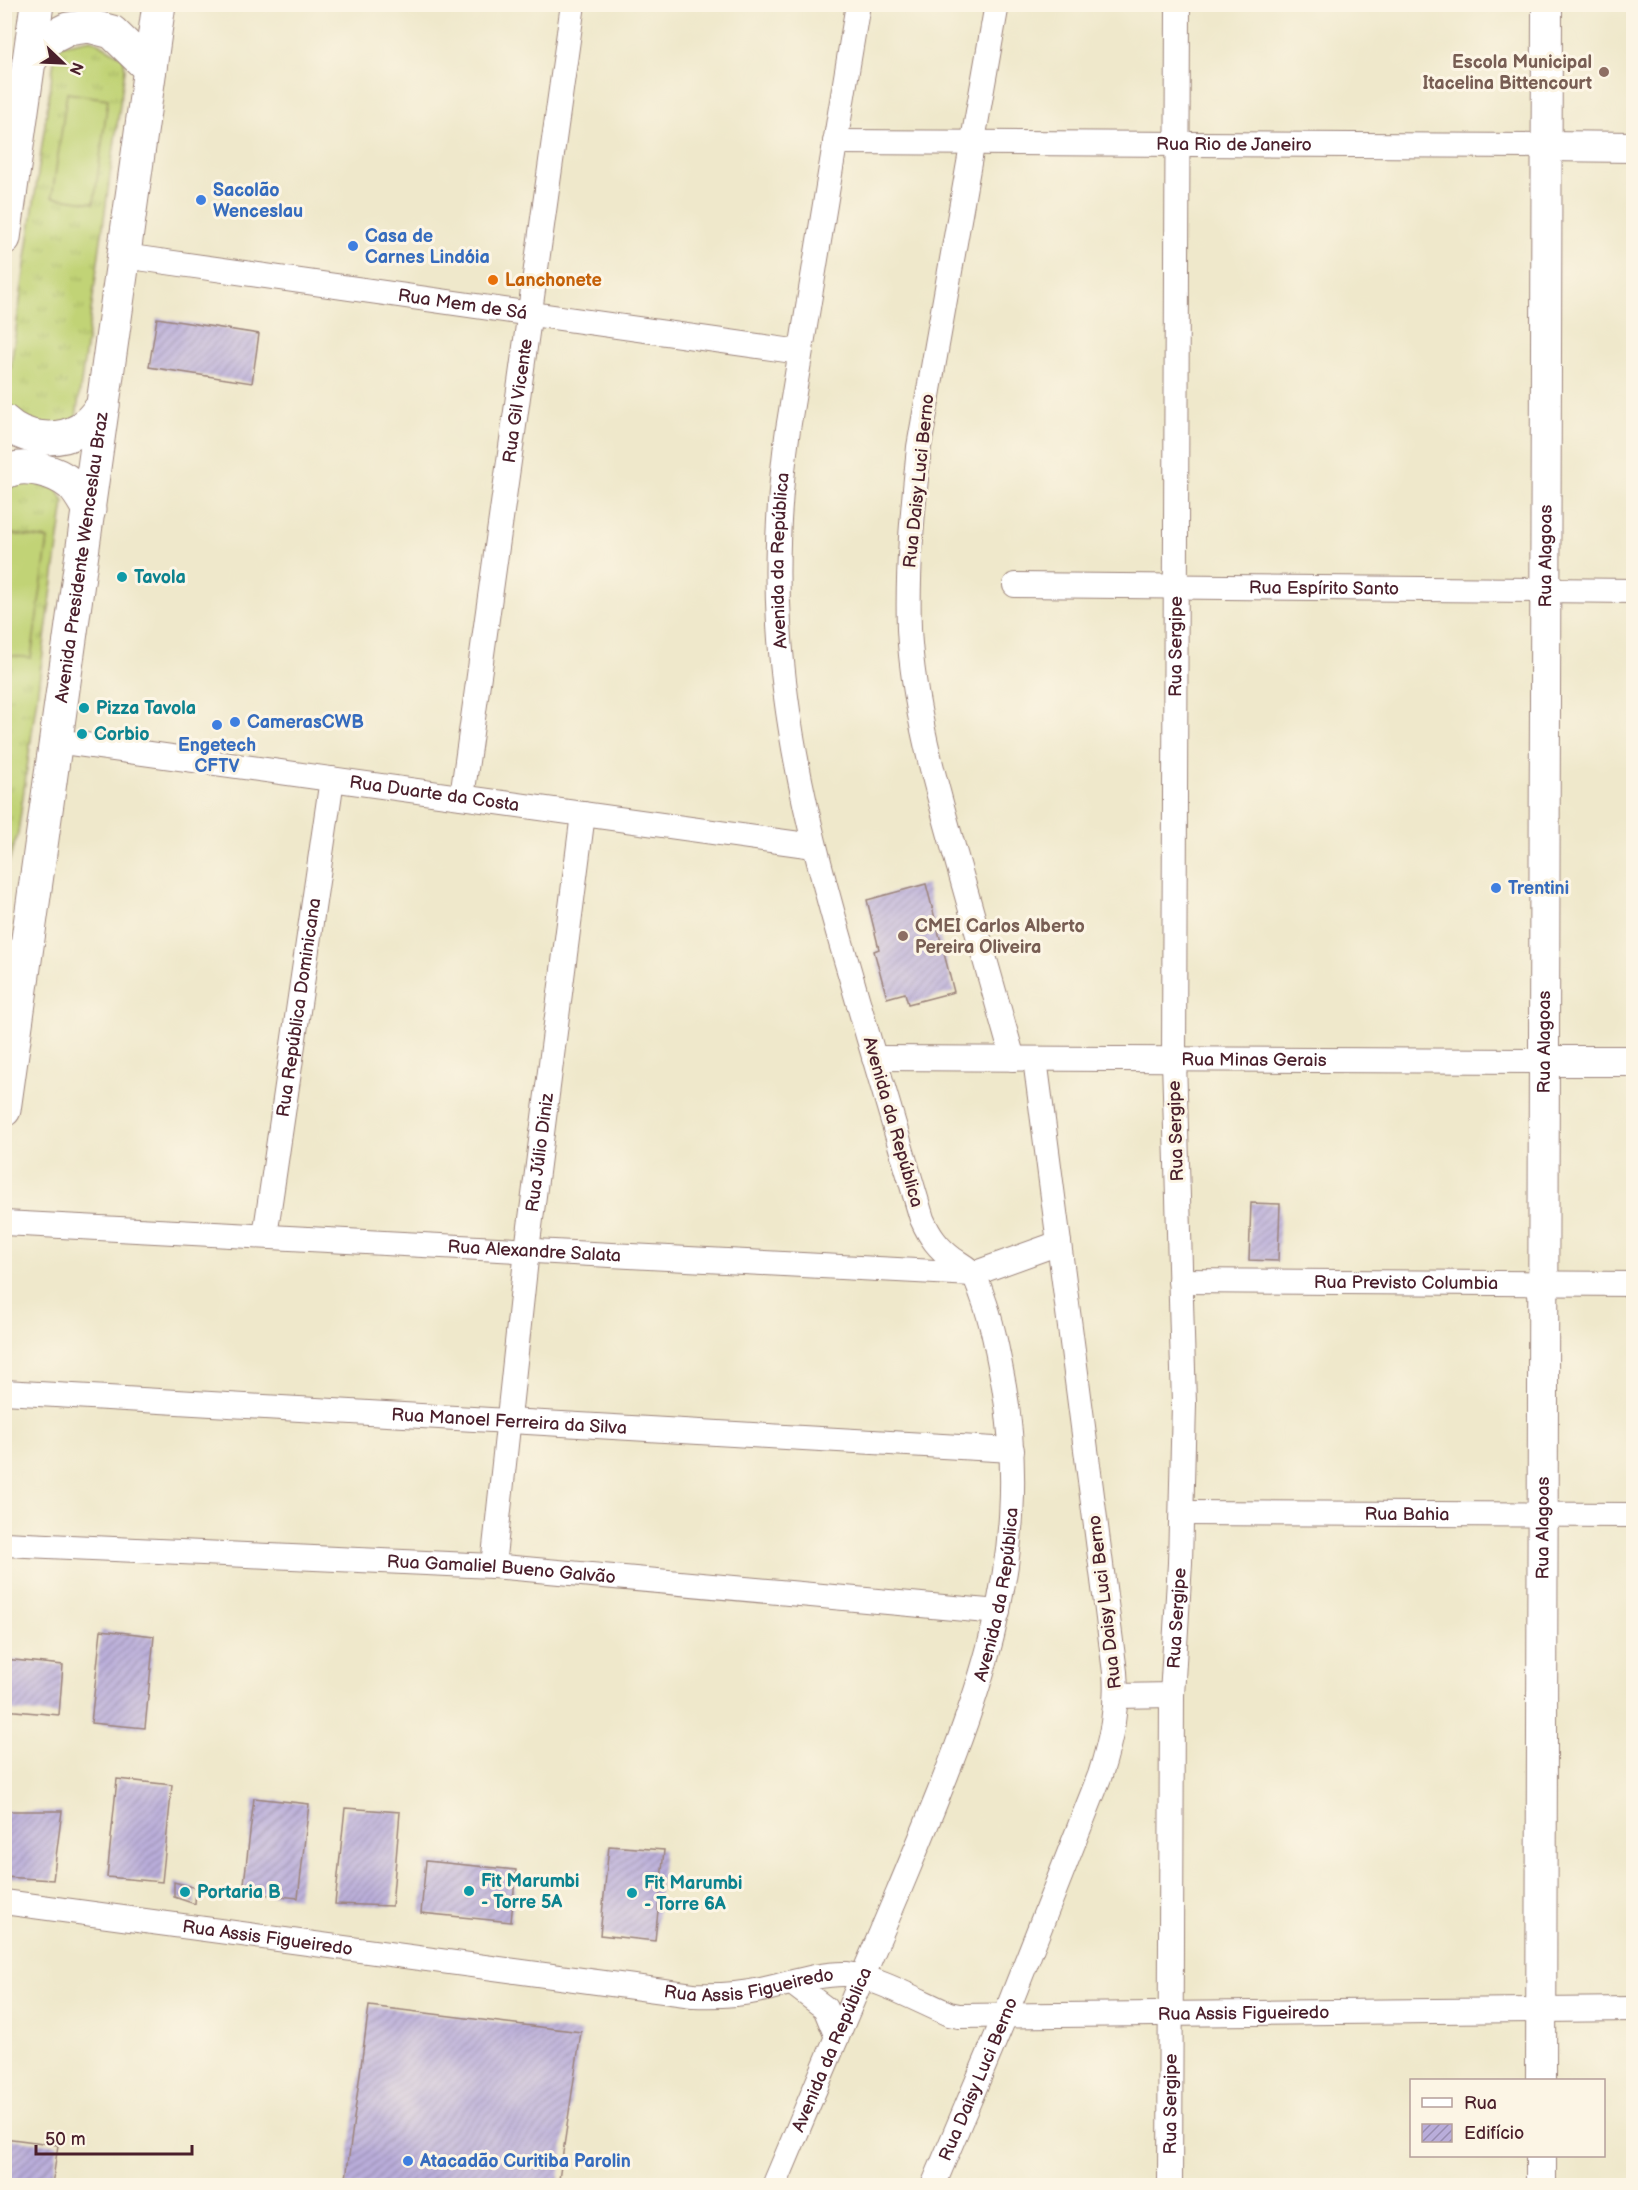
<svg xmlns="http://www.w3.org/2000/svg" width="1638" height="2190" font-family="'Balsamiq Sans',sans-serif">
	<defs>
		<pattern id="grass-tufts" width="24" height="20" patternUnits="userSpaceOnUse" patternTransform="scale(1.5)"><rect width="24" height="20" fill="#c1d376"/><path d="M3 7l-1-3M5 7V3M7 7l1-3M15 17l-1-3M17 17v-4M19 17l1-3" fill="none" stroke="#a7b566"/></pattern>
		<pattern id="building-hatch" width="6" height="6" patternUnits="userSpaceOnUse" patternTransform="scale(1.5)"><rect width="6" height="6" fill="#b9adda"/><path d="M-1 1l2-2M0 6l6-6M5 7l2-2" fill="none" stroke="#988cb1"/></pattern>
	</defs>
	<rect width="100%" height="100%" fill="#fcf5e5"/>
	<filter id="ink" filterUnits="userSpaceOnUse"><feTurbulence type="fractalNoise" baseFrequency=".0167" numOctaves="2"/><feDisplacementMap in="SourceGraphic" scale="12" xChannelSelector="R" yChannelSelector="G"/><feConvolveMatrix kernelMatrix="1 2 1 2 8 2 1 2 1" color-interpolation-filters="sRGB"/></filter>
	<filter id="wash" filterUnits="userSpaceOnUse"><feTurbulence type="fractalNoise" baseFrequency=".008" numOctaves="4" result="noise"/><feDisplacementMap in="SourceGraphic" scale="24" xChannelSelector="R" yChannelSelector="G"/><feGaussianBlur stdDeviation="1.35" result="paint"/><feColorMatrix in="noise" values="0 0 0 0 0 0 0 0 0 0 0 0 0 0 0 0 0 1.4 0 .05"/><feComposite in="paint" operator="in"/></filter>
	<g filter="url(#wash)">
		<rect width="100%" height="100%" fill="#efe8cb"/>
		<g fill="url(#grass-tufts)" stroke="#867950" stroke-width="1.5">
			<polygon points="91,39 123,57 125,69 76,418 51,431 5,407 55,53 61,45"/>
			<polygon points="19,478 57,489 64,502 18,833 5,873 4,483"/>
		</g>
		<g fill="#c1d376" stroke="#867950" stroke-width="1.5">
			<polygon points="67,93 108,99 94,203 52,197"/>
			<polygon points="5,533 48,539 31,658 5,655"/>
		</g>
		<g id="blocks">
			<g fill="url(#building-hatch)">
				<polygon points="157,318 259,334 252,383 149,367"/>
				<polygon points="926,884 954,992 908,1004 905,993 887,998 874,951 879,949 867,900"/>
				<polygon points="1251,1203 1280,1204 1278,1261 1249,1260"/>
				<polygon points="101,1630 154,1636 145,1728 91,1723"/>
				<polygon points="4,1659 63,1665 59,1715 4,1710"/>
				<polygon points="117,1779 172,1785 162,1882 107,1877"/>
				<polygon points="254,1798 309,1804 298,1898 243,1892"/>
				<polygon points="345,1808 400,1812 392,1906 335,1904"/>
				<polygon points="4,1811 62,1811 53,1880 4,1877"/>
				<polygon points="609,1846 664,1850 655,1941 600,1935"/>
				<polygon points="426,1861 516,1870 511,1922 421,1913"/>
				<polygon points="174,1882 196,1888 195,1904 174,1897"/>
				<polygon points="369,2006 581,2032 558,2186 345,2186"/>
				<polygon points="4,2138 58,2145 52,2186 4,2186"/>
			</g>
		</g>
	</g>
	<g filter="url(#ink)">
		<use href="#blocks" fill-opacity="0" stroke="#9c847b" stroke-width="1.5"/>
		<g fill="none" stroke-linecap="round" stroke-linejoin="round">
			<g stroke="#9c847b" stroke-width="26">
				<g id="minor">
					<path d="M997 4 919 447C913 508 907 568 909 629 913 706 935 783 956 857 975 924 994 992 1013 1059"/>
					<path id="s1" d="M835 142 1546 146"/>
					<path id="s2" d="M124 256 800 352"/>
					<path id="s3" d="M1015 585 1634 591"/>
					<path id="s4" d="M56 741 814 846"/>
					<path id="s5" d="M462 797 573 4"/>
					<path id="s6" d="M874 1058 1544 1061"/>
					<path id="s7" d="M4 1223 973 1274 1059 1243"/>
					<path id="s8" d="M265 1236 332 779"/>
					<path id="s9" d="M1180 1281 1634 1284"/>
					<path id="s10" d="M4 1392 1012 1450"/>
					<path id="s11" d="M1182 1513 1634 1515"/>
					<path id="s12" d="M4 1544 493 1566 998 1612"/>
					<path id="s13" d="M493 1566 527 1250 583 814"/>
					<polyline points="1117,1696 1172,1695"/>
					<path id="s14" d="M4 1902 693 1995C716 1996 738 1995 761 1990 789 1984 818 1973 847 1974 873 1976 923 2003 949 2014L959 2016 1634 2009"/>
					<polyline points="792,1983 825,2008 837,2037"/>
					<path id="s15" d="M774 2186C815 2088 857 1990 898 1893 968 1724 1036 1573 1004 1386 998 1355 993 1324 982 1295 980 1289 977 1281 974 1275 970 1269 960 1264 953 1259 938 1248 930 1237 922 1219 899 1141 875 1062 853 984 818 866 786 747 779 624 775 559 779 494 788 429L858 4"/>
					<path id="s16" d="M933 2186 1005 2016 1100 1775C1111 1740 1118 1709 1115 1672L1035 1059"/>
					<path id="s17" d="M1170 2186 1172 1695 1180 1563 1184 1404 1174 1060 1178 4"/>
				</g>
			</g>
			<g stroke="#9c847b" stroke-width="32">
				<g id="tertiary">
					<polyline points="1546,146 1634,147"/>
					<polyline points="1544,1061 1634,1061"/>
					<path id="s18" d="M1541 2080 1547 4"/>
					<polyline points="1541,2186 1541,2156"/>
				</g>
			</g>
			<g stroke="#9c847b" stroke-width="35">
				<g id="secondary">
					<polyline points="29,61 46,40 68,29 89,26 112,32 150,69"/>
					<polyline points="4,238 37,4"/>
					<path d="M4 421C24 440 56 443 80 430 88 425 96 414 103 406"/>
					<path d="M4 473C23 461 58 472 72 485 79 492 84 502 89 510"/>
					<path id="s19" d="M4 1110 159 4"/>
				</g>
			</g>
			<use href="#minor" stroke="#fff" stroke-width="24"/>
			<use href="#tertiary" stroke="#fff" stroke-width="30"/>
			<use href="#secondary" stroke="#fff" stroke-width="33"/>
		</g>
	</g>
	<g fill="#8d6e63" stroke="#fcf5e5" stroke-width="2">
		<circle cx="1604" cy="72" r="6"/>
		<circle cx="903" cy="936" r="6"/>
	</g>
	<g fill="#3f7fe0" stroke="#fcf5e5" stroke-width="2">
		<circle cx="201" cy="200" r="6"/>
		<circle cx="353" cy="246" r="6"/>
		<circle cx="235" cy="722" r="6"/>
		<circle cx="217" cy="725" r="6"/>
		<circle cx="1496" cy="888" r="6"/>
		<circle cx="408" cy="2161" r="6"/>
	</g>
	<circle fill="#e8710a" stroke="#fcf5e5" stroke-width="2" cx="493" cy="280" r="6"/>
	<g fill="#0f9aa8" stroke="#fcf5e5" stroke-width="2">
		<circle cx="122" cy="577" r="6"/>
		<circle cx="84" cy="708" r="6"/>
		<circle cx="82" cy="734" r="6"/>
		<circle cx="469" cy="1891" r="6"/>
		<circle cx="185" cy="1892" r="6"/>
		<circle cx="632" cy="1893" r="6"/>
	</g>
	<g text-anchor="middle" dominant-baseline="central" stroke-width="6" stroke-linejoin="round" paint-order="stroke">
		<g font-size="18" font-weight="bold" fill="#785e54" stroke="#fcf5e5" text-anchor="end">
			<text x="1592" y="62">Escola Municipal<tspan x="1592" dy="21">Itacelina Bittencourt</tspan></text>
			<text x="915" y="926" text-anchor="start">CMEI Carlos Alberto<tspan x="915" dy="21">Pereira Oliveira</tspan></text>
		</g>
		<g font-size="18" fill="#4a1f2b" stroke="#fcf5e5">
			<text stroke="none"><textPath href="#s1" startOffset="399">Rua Rio de Janeiro</textPath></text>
			<text stroke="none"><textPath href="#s2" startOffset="342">Rua Mem de Sá</textPath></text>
			<text stroke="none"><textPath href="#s5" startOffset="400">Rua Gil Vicente</textPath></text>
			<text transform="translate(919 481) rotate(-84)">Rua Daisy Luci Berno</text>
			<text stroke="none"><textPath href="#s19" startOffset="558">Avenida Presidente Wenceslau Braz</textPath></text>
			<text stroke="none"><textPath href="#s18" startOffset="1524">Rua Alagoas</textPath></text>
			<text stroke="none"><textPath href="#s15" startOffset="1714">Avenida da República</textPath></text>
			<text stroke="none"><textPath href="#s3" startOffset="309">Rua Espírito Santo</textPath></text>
			<text stroke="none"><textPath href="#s17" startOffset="1540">Rua Sergipe</textPath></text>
			<text stroke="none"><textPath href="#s4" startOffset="382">Rua Duarte da Costa</textPath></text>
			<text stroke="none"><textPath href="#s8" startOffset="231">Rua República Dominicana</textPath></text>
			<text stroke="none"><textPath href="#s18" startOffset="1038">Rua Alagoas</textPath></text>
			<text stroke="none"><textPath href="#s6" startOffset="380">Rua Minas Gerais</textPath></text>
			<text transform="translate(893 1122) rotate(74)">Avenida da República</text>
			<text transform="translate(1176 1131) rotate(-92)">Rua Sergipe</text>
			<text stroke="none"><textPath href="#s13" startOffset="416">Rua Júlio Diniz</textPath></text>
			<text stroke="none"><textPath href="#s7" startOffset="531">Rua Alexandre Salata</textPath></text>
			<text stroke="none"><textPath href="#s9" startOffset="226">Rua Previsto Columbia</textPath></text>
			<text stroke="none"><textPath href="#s10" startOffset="506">Rua Manoel Ferreira da Silva</textPath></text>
			<text stroke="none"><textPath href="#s11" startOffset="225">Rua Bahia</textPath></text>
			<text stroke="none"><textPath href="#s18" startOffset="552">Rua Alagoas</textPath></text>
			<text stroke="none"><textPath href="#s12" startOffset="498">Rua Gamaliel Bueno Galvão</textPath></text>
			<text stroke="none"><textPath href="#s15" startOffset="634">Avenida da República</textPath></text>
			<text transform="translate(1105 1602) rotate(-97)">Rua Daisy Luci Berno</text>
			<text stroke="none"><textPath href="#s17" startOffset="568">Rua Sergipe</textPath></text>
			<text stroke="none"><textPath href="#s14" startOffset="266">Rua Assis Figueiredo</textPath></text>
			<text stroke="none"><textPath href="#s14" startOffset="752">Rua Assis Figueiredo</textPath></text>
			<text stroke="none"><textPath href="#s14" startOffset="1256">Rua Assis Figueiredo</textPath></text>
			<text stroke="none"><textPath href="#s15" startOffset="148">Avenida da República</textPath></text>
			<text stroke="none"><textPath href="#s16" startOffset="116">Rua Daisy Luci Berno</textPath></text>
			<text stroke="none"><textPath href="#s17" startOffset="82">Rua Sergipe</textPath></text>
		</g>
		<g font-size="18" font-weight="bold" fill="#366cbe" stroke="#fcf5e5" text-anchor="start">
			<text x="213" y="190">Sacolão<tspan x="213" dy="21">Wenceslau</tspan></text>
			<text x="365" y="236">Casa de<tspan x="365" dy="21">Carnes Lindóia</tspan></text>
			<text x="247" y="722">CamerasCWB</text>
			<text x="217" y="745" text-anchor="middle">Engetech<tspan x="217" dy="21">CFTV</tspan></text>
			<text x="1508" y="888">Trentini</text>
			<text x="420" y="2161">Atacadão Curitiba Parolin</text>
		</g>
		<g font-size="18" font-weight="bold" fill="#c56008" stroke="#fcf5e5" text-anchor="start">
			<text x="505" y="280">Lanchonete</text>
		</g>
		<g font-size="18" font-weight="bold" fill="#0d838f" stroke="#fcf5e5" text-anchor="start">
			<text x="134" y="577">Tavola</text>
			<text x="96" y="708">Pizza Tavola</text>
			<text x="94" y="734">Corbio</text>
			<text x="481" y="1881">Fit Marumbi<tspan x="481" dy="21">- Torre 5A</tspan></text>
			<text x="644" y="1883">Fit Marumbi<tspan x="644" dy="21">- Torre 6A</tspan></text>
			<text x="197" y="1892">Portaria B</text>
		</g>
	</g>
	<rect width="1638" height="2190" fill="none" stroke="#fcf5e5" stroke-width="24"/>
	<rect x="1410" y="2079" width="195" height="78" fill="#fcf5e5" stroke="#b59f9b" stroke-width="1.5"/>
	<rect x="1422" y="2098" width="30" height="9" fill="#ffffff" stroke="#b59f9b" stroke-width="1.5"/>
	<text x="1464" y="2109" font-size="18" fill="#4a1f2b">Rua</text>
	<rect x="1422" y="2124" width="30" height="18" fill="url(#building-hatch)" stroke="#b59f9b" stroke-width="1.5"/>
	<text x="1464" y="2139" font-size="18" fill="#4a1f2b">Edifício</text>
	<g transform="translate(63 63) rotate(113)" stroke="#fcf5e5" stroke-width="4.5" paint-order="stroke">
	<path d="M0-4.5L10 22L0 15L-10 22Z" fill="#4a1f2b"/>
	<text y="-9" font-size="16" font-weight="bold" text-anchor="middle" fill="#4a1f2b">N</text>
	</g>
	<path d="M36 2145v9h156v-9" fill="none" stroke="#4a1f2b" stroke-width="3"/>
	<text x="45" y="2145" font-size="18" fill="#4a1f2b" stroke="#fcf5e5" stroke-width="4.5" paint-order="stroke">50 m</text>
</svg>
